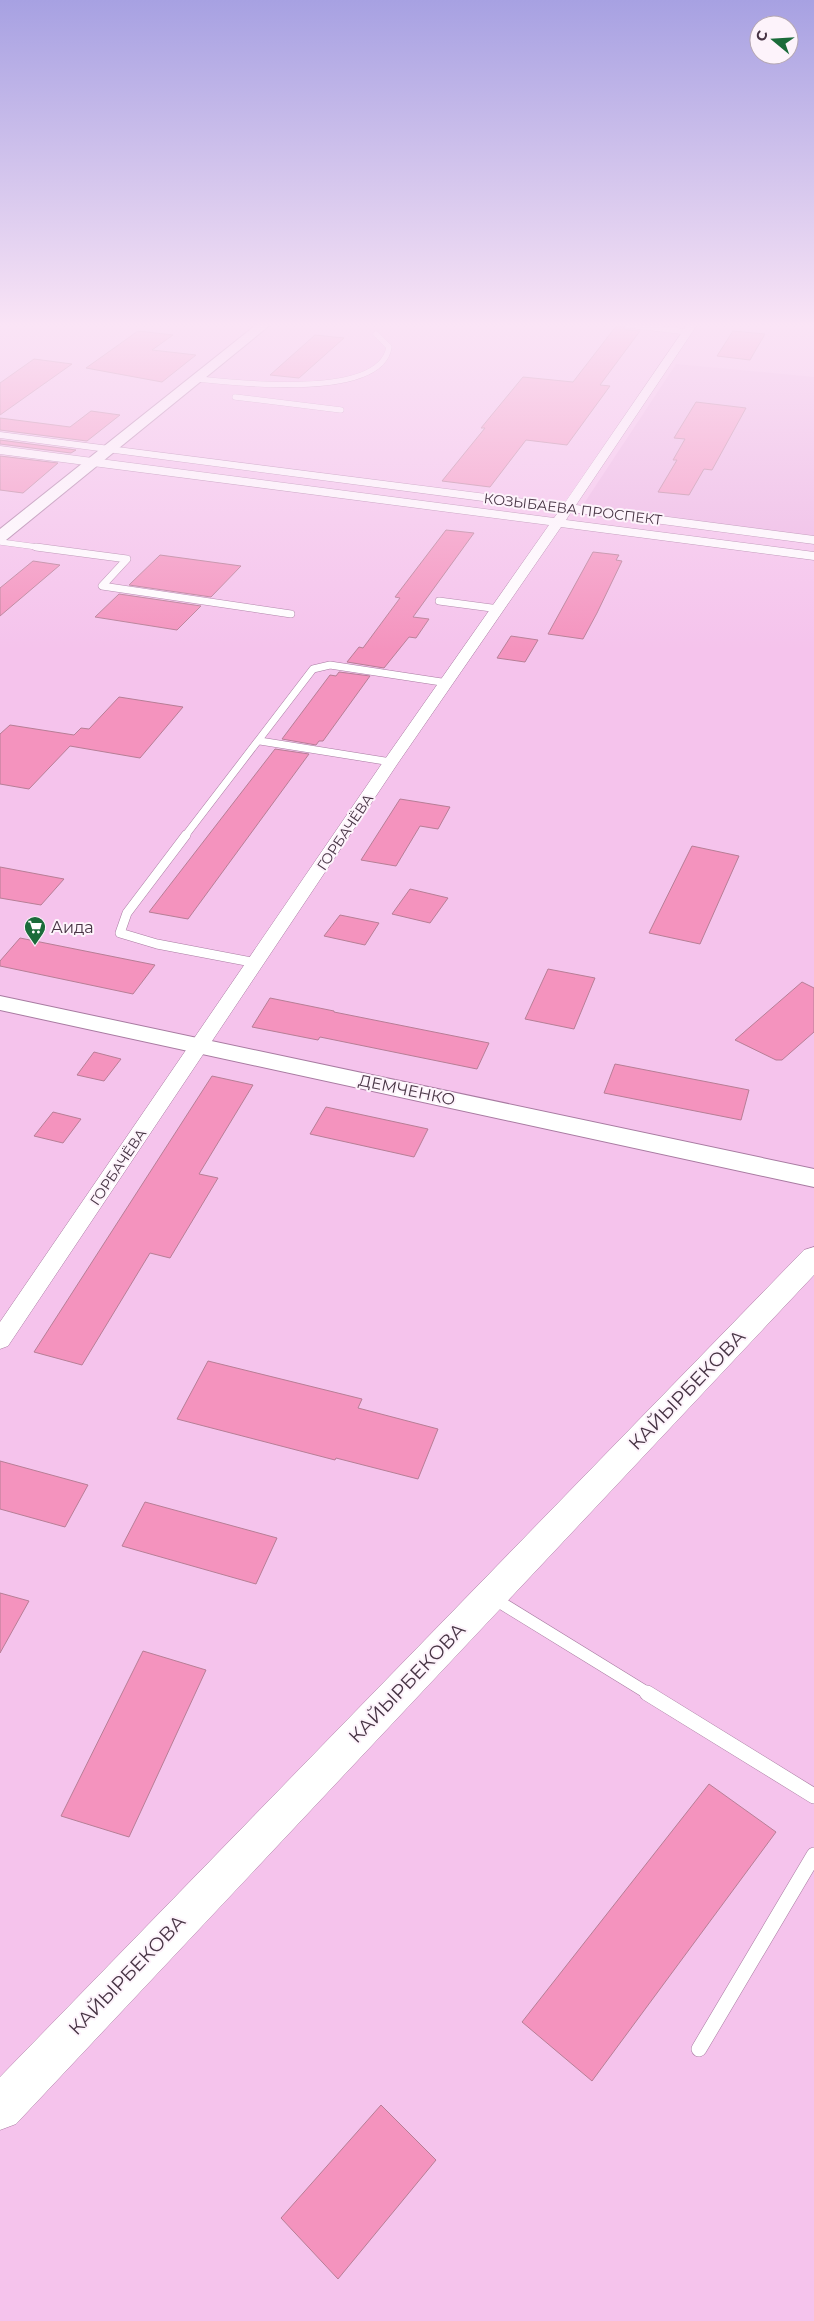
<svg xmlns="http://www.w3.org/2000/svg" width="814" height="2321" font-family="Montserrat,sans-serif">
	<rect width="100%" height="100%" fill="#f5c3ec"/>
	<polygon fill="#edb6e4" points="676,364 814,377 814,538 581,508"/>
	<g fill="#f493be" stroke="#b77e96">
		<polygon points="617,325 622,325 626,330 640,331 600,385 610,386 567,445 526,440 490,487 442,481 485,428 481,428 523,377 573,382"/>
		<polygon points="138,331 173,335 152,350 196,355 162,382 86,368"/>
		<polygon points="733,331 765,334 750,360 717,356"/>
		<polygon points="315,335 344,338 299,378 270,375"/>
		<polygon points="34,359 72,364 0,415 0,383"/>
		<polygon points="696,402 746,408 712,470 704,469 689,495 658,492 677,460 673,460 685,439 674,438"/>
		<polygon points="91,411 120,415 87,441 0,430 0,418 70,427"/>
		<polygon points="0,440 76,450 71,453 0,444"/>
		<polygon points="0,456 58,463 23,493 0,490"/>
		<polygon points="446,530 474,533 413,617 429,619 416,638 409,637 384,668 347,662 359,647 363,648 400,598 395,597"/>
		<polygon points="593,552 619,555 616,560 622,561 597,613 583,639 548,634"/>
		<polygon points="160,555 241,566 211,597 129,585"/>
		<polygon points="33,561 60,565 0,616 0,588"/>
		<polygon points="119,594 201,606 177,630 95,617"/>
		<polygon points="511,636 538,640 525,662 497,658"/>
		<polygon points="339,672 370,676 323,741 319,741 316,745 282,739 330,675 336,676"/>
		<polygon points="119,697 183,707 140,758 70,746 29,789 0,784 0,734 10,725 74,735 81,728 89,729"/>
		<polygon points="275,749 309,754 188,919 149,912"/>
		<polygon points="400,799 450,807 438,829 420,826 396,866 361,860"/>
		<polygon points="692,846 739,856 700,944 649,933"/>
		<polygon points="0,867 64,879 41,905 0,898"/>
		<polygon points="410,889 448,898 430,923 392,914"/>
		<polygon points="340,915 379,923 365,945 324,936"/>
		<polygon points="20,938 155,965 133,994 0,966 0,961"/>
		<polygon points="548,969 595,978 574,1029 525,1019"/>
		<polygon points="802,982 814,988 814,1032 782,1060 776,1060 735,1040"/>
		<polygon points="270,998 334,1011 334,1012 489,1043 477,1069 320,1037 318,1040 252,1027"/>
		<polygon points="94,1052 121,1059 104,1081 77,1075"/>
		<polygon points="615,1064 749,1090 741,1120 604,1093"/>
		<polygon points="212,1076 253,1085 199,1174 218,1178 170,1258 150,1253 82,1365 34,1352"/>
		<polygon points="326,1107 428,1129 414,1157 310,1134"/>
		<polygon points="53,1112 81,1119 63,1143 34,1136"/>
		<polygon points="208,1361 362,1399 358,1408 438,1429 418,1479 336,1458 335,1460 177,1419"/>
		<polygon points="0,1461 88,1485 65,1527 0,1509"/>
		<polygon points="145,1502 277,1538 256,1584 122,1546"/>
		<polygon points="0,1593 29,1601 0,1653"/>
		<polygon points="143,1651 206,1670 129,1837 61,1816"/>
		<polygon points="709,1784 776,1832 592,2081 522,2022"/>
		<polygon points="381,2105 436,2160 338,2279 281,2218"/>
	</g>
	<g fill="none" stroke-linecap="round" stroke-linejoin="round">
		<g stroke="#a87ba1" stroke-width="6">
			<g id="service-far4">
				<polyline points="627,325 688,332"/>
				<path d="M198 379C235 383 381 400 389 347L376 334"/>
				<polyline points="235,397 341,410"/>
				<polyline points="0,542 45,548"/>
			</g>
		</g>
		<g stroke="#a87ba1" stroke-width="8">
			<g id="service-far3">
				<polyline points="36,547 127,559 102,586 291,614"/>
				<polyline points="439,601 499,609"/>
				<polyline points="260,741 391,762"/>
				<polyline points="185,836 313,669 330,665 448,683"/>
			</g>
		</g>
		<g stroke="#a87ba1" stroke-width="10">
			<polyline id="service-far2" points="186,835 127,913 120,933 157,944 257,963"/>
		</g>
		<g stroke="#a87ba1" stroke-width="13">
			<polyline id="service-far1" points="493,1598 649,1694"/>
		</g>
		<g stroke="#a87ba1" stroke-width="16">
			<g id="service">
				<polyline points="647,1693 814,1796"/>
				<polyline points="699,2049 814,1855"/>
			</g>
		</g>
		<g stroke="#a87ba1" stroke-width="1">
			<polygon id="minor" points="687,325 697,325 576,505 814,536 814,544 571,512 566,520 814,552 814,560 561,527 398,763 8,1346 0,1349 0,1322 383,762 549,525 0,454 0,446 554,518 559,511 0,438 0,432 564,504"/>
		</g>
		<g stroke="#a87ba1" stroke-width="2">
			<g id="tertiary">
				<polygon points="256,325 270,325 6,540 0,542 0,529"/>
				<polygon points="0,996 814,1169 814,1187 0,1010"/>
			</g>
		</g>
		<g stroke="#a87ba1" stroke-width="1">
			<polygon id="secondary" points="814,1247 814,1275 16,2124 0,2130 0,2077 804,1250"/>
		</g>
		<use href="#service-far4" stroke="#fff" stroke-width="5.5"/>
		<use href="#service-far3" stroke="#fff" stroke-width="7"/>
		<use href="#service-far2" stroke="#fff" stroke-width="9"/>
		<use href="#service-far1" stroke="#fff" stroke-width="12"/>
		<use href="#service" stroke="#fff" stroke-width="15"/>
		<use href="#minor" fill="#fff" fill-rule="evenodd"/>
		<use href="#tertiary" fill="#fff" fill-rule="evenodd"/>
		<use href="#secondary" fill="#fff" fill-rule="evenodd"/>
	</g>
	<linearGradient id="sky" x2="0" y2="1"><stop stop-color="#a7a1e2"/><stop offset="0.5" stop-color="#fae4f6"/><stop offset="1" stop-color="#fae4f6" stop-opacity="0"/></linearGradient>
	<rect width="814" height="650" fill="url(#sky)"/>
	<defs>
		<g id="supermarket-pin" transform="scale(1.125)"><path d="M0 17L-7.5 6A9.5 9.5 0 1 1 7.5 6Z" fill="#1b6b3a" stroke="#fdf3fb"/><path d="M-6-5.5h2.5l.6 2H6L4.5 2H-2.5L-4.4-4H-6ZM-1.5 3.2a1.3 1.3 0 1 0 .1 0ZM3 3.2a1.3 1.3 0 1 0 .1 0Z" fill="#fff"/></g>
	</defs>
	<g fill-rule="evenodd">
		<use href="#supermarket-pin" x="35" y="927"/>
	</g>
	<g text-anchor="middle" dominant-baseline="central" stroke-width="4" stroke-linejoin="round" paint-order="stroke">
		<g font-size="14" fill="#473444" stroke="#fdf3fb">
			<text transform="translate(573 509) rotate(7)">КОЗЫБАЕВА ПРОСПЕКТ</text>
			<text transform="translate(345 832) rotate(-56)">ГОРБАЧЁВА</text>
			<text transform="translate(118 1167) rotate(-56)">ГОРБАЧЁВА</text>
		</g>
		<g font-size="16" fill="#473444" stroke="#fdf3fb" text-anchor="start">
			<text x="51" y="927">Аида</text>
		</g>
		<g font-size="16" fill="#473444" stroke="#fdf3fb">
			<text transform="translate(407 1090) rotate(12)">ДЕМЧЕНКО</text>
		</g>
		<g font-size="19" fill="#473444" stroke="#fdf3fb">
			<text transform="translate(687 1390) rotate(-46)">КАЙЫРБЕКОВА</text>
			<text transform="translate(407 1683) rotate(-46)">КАЙЫРБЕКОВА</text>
			<text transform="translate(127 1975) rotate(-46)">КАЙЫРБЕКОВА</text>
		</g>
	</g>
	<g transform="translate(774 40) rotate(288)"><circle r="24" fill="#fdf3fb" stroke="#b4a7b2"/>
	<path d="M0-4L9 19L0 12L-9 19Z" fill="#1b6b3a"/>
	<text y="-8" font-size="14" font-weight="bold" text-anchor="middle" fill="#473444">С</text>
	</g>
</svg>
